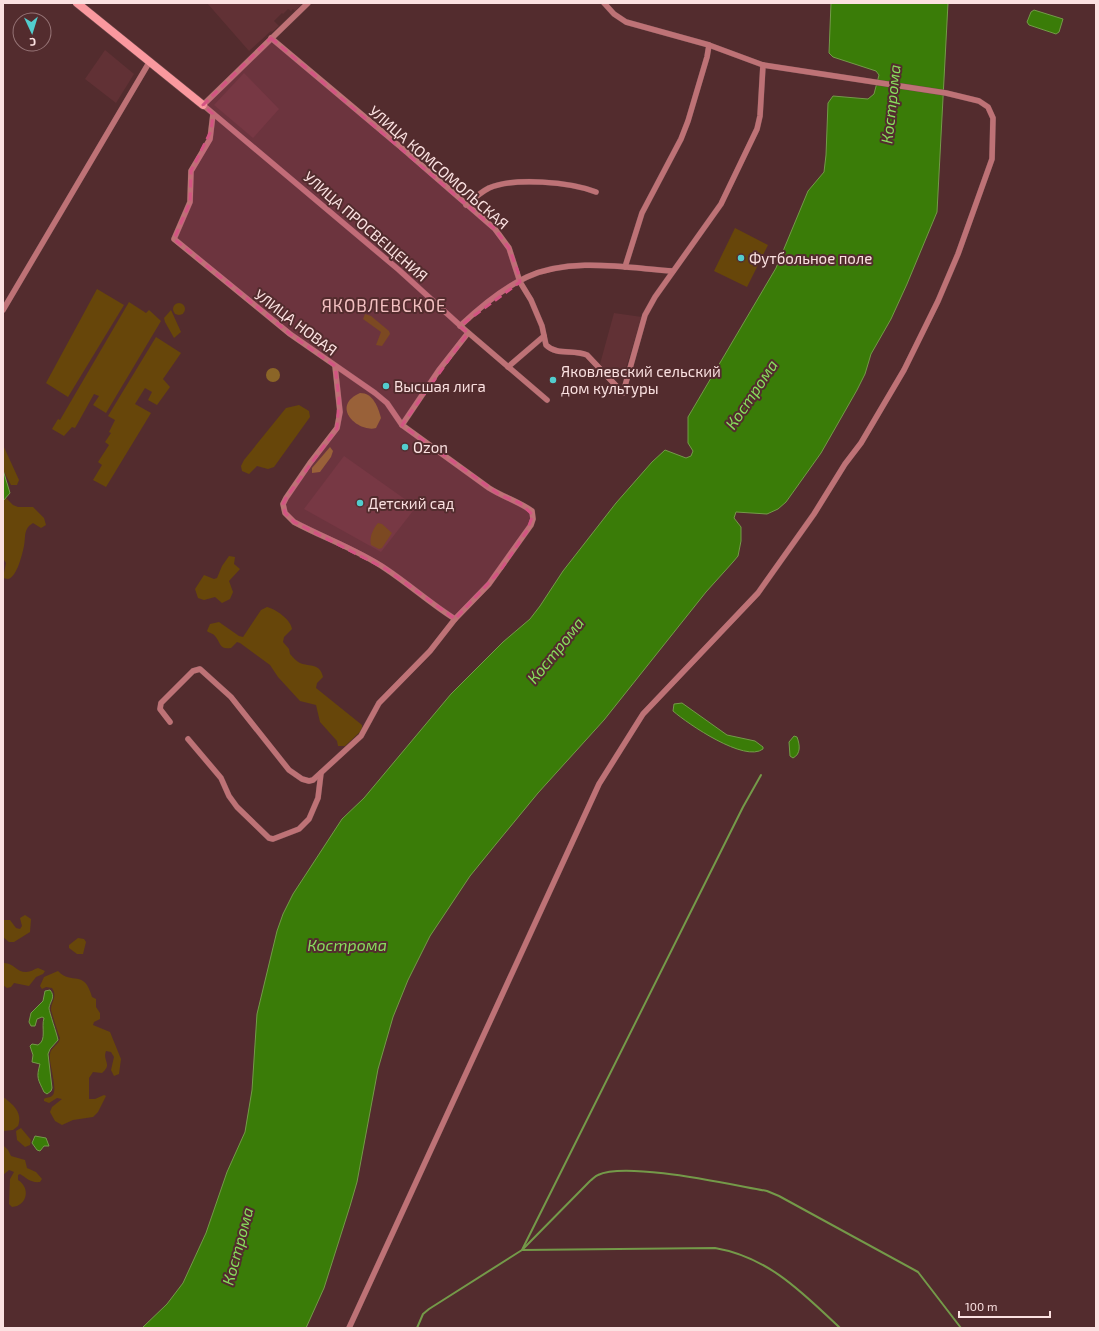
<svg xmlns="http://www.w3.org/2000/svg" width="1099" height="1331" font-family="'Exo 2',sans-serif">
	<rect width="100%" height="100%" fill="#532c2e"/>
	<g fill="#613135">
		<polygon points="207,3 303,3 295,11 293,9 291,11 288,9 283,14 282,13 274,21 279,26 272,32 271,31 249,51"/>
		<polygon points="105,50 134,74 116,103 85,79"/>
		<polygon points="244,73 279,109 253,138 214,105"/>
		<polygon points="614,313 642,317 623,377 619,379 610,376 600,364"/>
		<polygon points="344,456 416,507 381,552 304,509"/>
	</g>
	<g fill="#67460a">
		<polygon points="735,228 768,245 747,287 714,271"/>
		<polygon points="97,289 124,305 68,397 46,383"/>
		<polygon points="129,302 146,313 149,310 161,321 106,413 93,405 99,396 94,394 75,428 72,427 64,436 52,429 58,419 60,420"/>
		<circle cx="179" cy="309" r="6"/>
		<polygon points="171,310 181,332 174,338 165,322 164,318"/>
		<polygon points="365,314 371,316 389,331 390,334 382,346 376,345 381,332 363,319"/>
		<polygon points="156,337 181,353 163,379 170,387 157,405 148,400 152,392 145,388 135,404 151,413 106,487 93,480 102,465 98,462 109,445 105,442 111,433 109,432 115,420 108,416"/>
		<polygon points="299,405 309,411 310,417 274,467 268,469 257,466 249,474 242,471 241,466 244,460 286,408"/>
		<polygon points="3,445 19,480 17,485 11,485 3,470"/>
		<path d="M6 498 13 505 18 507H33L44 518 46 525 41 528 33 523C23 529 26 537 24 546 22 555 17 577 8 579L3 578 6 563 3 558V501Z"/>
		<path d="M378 523 382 524 392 533 382 548 379 549 371 545C369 537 373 529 378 523Z"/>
		<polygon points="229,556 235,557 234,564 240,569 229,581 233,592 230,599 222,603 215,597 204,600 198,598 195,589 204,575 214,579 217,578 222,566"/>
		<path d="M267 607C276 609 291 620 292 629L284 637 283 642 289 649 290 654C293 657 296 661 300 663 310 667 320 663 323 677L317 683 316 688 362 725V730L345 746H338L337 741 320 722 316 705 300 701 278 677 270 665 240 643 237 642 231 648C219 650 221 643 215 636 213 633 209 633 207 631L210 624 219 622 239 636 243 637 261 610Z"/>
		<polygon points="25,915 31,919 30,932 14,942 9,942 3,937 3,920 10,920 16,928 20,929 22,926 20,918"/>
		<polygon points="78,938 84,939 86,942 83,954 77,954 69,948 69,945"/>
		<path d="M3 963C13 962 16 972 26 972 31 972 34 969 38 968L45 971 43 974 36 977 29 986 14 983 11 987 7 988 3 985Z"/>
		<path d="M58 971C72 986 84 968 92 997L96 999V1007L100 1013V1019L94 1022 93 1025 110 1032 121 1059 119 1074 114 1076 111 1070 114 1057 111 1052 106 1051C102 1061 113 1064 102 1073L93 1072 89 1078V1099H95L104 1095 106 1096 98 1112 93 1117 73 1120 62 1125 55 1121 50 1112 52 1107 62 1099 57 1098 49 1103 44 1101V1099C46 1097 50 1098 52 1096 59 1091 48 1062 50 1054 51 1047 59 1045 60 1038 58 1034 52 1013 51 1010 51 1001 58 997 52 988L46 987 42 989 40 986 44 977Z"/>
		<path d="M3 1097C13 1104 23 1113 18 1126L13 1130 3 1131Z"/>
		<polygon points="21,1128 31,1140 30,1145 25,1147 17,1140 16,1131"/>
		<path d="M3 1145 8 1150 11 1156 25 1160 27 1168 36 1172 42 1179 40 1182C30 1183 27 1178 20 1174L18 1175V1180C31 1188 27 1206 12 1207L9 1204 10 1179 14 1172 9 1170 3 1175Z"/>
	</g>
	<g fill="#8b6527">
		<circle cx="273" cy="375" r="7"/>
		<path d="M360 393C373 393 378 407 381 418L376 428C359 433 329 407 360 393Z"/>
		<polygon points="330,447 333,451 331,457 320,472 312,473 312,468"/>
	</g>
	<g fill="#3a7c08" stroke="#749a49">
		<polygon points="831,3 948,3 937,212 907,284 891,319 871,354 865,374 857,390 821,453 786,502 778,509 767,514 736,512 734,518 741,527 741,541 738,556 733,562 706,592 604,720 538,793 496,844 470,876 430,936 408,980 393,1017 378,1069 357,1182 350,1206 324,1288 306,1328 142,1328 167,1304 183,1283 206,1233 227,1172 245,1132 252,1090 257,1014 277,931 283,914 293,894 342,819 364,798 451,694 503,642 530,619 540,606 563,571 616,503 652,462 665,450 686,458 691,456 693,451 688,443 688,417 776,268 808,191 824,172 826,155 828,103 833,96 868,99 874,94 879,75 876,71 833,57 829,53"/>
		<polygon points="1034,10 1063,19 1059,32 1056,34 1029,25 1027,22 1031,12"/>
		<polygon points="3,470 10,493 3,501"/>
		<path d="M682 703 727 735 755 741 763 747V749C745 763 688 724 673 711L674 704Z"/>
		<path d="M794 736 797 737C800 745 801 754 793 758L790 756 789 742Z"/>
		<path d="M50 990C56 997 50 1001 49 1008 49 1012 57 1034 58 1040L50 1049 48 1054 52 1088 51 1091 47 1094 44 1092C38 1079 36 1078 40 1064L32 1062 33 1055 30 1046 32 1044 38 1045C47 1040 41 1027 44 1018L42 1017 37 1019 35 1026H31L29 1022 31 1013 43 1001 45 991Z"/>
		<polygon points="35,1136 46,1138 49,1146 44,1146 40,1151 37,1150 32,1143"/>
	</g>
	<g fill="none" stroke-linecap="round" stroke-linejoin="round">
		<g stroke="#749a49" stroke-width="2">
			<path d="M524 1248 590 1181C593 1179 595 1176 598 1175 626 1161 732 1185 767 1191L779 1196 918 1272 961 1328"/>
			<polyline points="522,1250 743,807 761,775"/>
			<path d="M417 1328 423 1314 429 1309 522 1250 715 1248C768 1257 802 1292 840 1328"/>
		</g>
		<g stroke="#6e494b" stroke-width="6">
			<g id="street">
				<polyline points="308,3 203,105 399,270 464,329 547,400"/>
				<path d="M271 38 403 149 495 229 509 248 520 282 531 300 542 326 546 345C557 356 573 349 587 355L623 393 645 315 655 297 721 204 757 129 760 116 763 65"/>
				<polyline points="213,114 210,139 191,171 190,202 174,239 290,334 375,393 387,403 402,425"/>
				<path d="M466 205C473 199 481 192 489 188 515 177 570 182 596 192"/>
				<polyline points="625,267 642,213 681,139 688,121 707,57 709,45"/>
				<polyline points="3,310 150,61"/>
				<path d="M460 326C479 308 503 288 527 277 571 257 627 268 673 271"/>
				<path d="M335 366 340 412 337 428 310 463 286 498 283 504 285 513 294 522C324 538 358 550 386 569 410 585 431 604 455 619"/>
				<polyline points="508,367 544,336"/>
				<path d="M170 722 160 709 161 703 193 671 200 669 231 697 289 770 302 779 309 781 313 780 361 736 379 703 430 651 455 619 489 584 531 525 533 519 532 511C518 501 503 497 489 488L402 425 439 370 468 333"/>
				<polyline points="188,739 221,778 229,796 237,807 269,838 273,839 299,829 309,819 318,798 321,773"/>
				<polyline points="349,1328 599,784 643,714 758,593 814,514 845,464 861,443 904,370 938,301 958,254 992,159 993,118 988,107 979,101 946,93 763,65 709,45 626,22 614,14 604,3"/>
			</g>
		</g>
		<g stroke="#6e494b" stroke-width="9">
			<polyline id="secondary" points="77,3 203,105"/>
		</g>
		<use href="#street" stroke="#be7276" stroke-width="5.5"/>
		<use href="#secondary" stroke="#fa999f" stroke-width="8"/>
	</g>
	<path fill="#d35483" fill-opacity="0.2" stroke="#d35483" stroke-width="3" stroke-dasharray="8 5" stroke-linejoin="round" d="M271 38 495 229 509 248 518 272 520 282 460 326 468 333 402 425 500 495 520 503 533 515 527 531 500 571 455 619 386 569 294 522 285 513 283 504 286 498 337 428 339 399 335 366 290 334 174 239 190 202 191 171 211 131 213 114 203 105Z"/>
	<g fill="#52cdce" stroke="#532c2e" stroke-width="1.5">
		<circle cx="741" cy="258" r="4"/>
		<circle cx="553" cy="380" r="4"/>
		<circle cx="386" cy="386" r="4"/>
		<circle cx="405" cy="447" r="4"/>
		<circle cx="360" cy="503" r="4"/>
	</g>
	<g text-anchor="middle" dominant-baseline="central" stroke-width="4" stroke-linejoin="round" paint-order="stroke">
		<g font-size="15" fill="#fbe1e1" stroke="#532c2e">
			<text transform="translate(439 167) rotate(41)">УЛИЦА КОМСОМОЛЬСКАЯ</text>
			<text transform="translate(366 226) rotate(41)">УЛИЦА ПРОСВЕЩЕНИЯ</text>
			<text transform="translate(296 322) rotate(37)">УЛИЦА НОВАЯ</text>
		</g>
		<g font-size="15" fill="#fbe1e1" stroke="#532c2e" text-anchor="start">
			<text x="749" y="258">Футбольное поле</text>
			<text x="561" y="371">Яковлевский сельский<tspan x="561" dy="17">дом культуры</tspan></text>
			<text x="394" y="386">Высшая лига</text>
			<text x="413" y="447">Ozon</text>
			<text x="368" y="503">Детский сад</text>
		</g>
		<g font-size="16" font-style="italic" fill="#88dd5d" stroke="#532c2e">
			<text transform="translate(890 104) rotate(-84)">Кострома</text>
			<text transform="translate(751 394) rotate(-56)">Кострома</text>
			<text transform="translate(555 650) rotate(-51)">Кострома</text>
			<text x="347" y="944">Кострома</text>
			<text transform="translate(237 1246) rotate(-75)">Кострома</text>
		</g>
		<g font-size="17" letter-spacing="1" fill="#f3c0c1" stroke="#532c2e">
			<text x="384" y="305">ЯКОВЛЕВСКОЕ</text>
		</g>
	</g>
	<rect width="1099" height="1331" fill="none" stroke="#fbe1e1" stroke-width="8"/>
	<g transform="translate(32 32) rotate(176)"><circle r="19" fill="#532c2e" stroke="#967476"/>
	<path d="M0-3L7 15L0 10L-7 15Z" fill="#52cdce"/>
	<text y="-6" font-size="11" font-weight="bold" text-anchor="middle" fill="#fbe1e1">С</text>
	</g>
	<path d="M959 1311v6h91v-6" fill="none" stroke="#fbe1e1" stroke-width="2"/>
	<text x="965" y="1311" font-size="12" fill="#fbe1e1" stroke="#532c2e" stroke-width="3" paint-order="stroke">100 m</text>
</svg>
